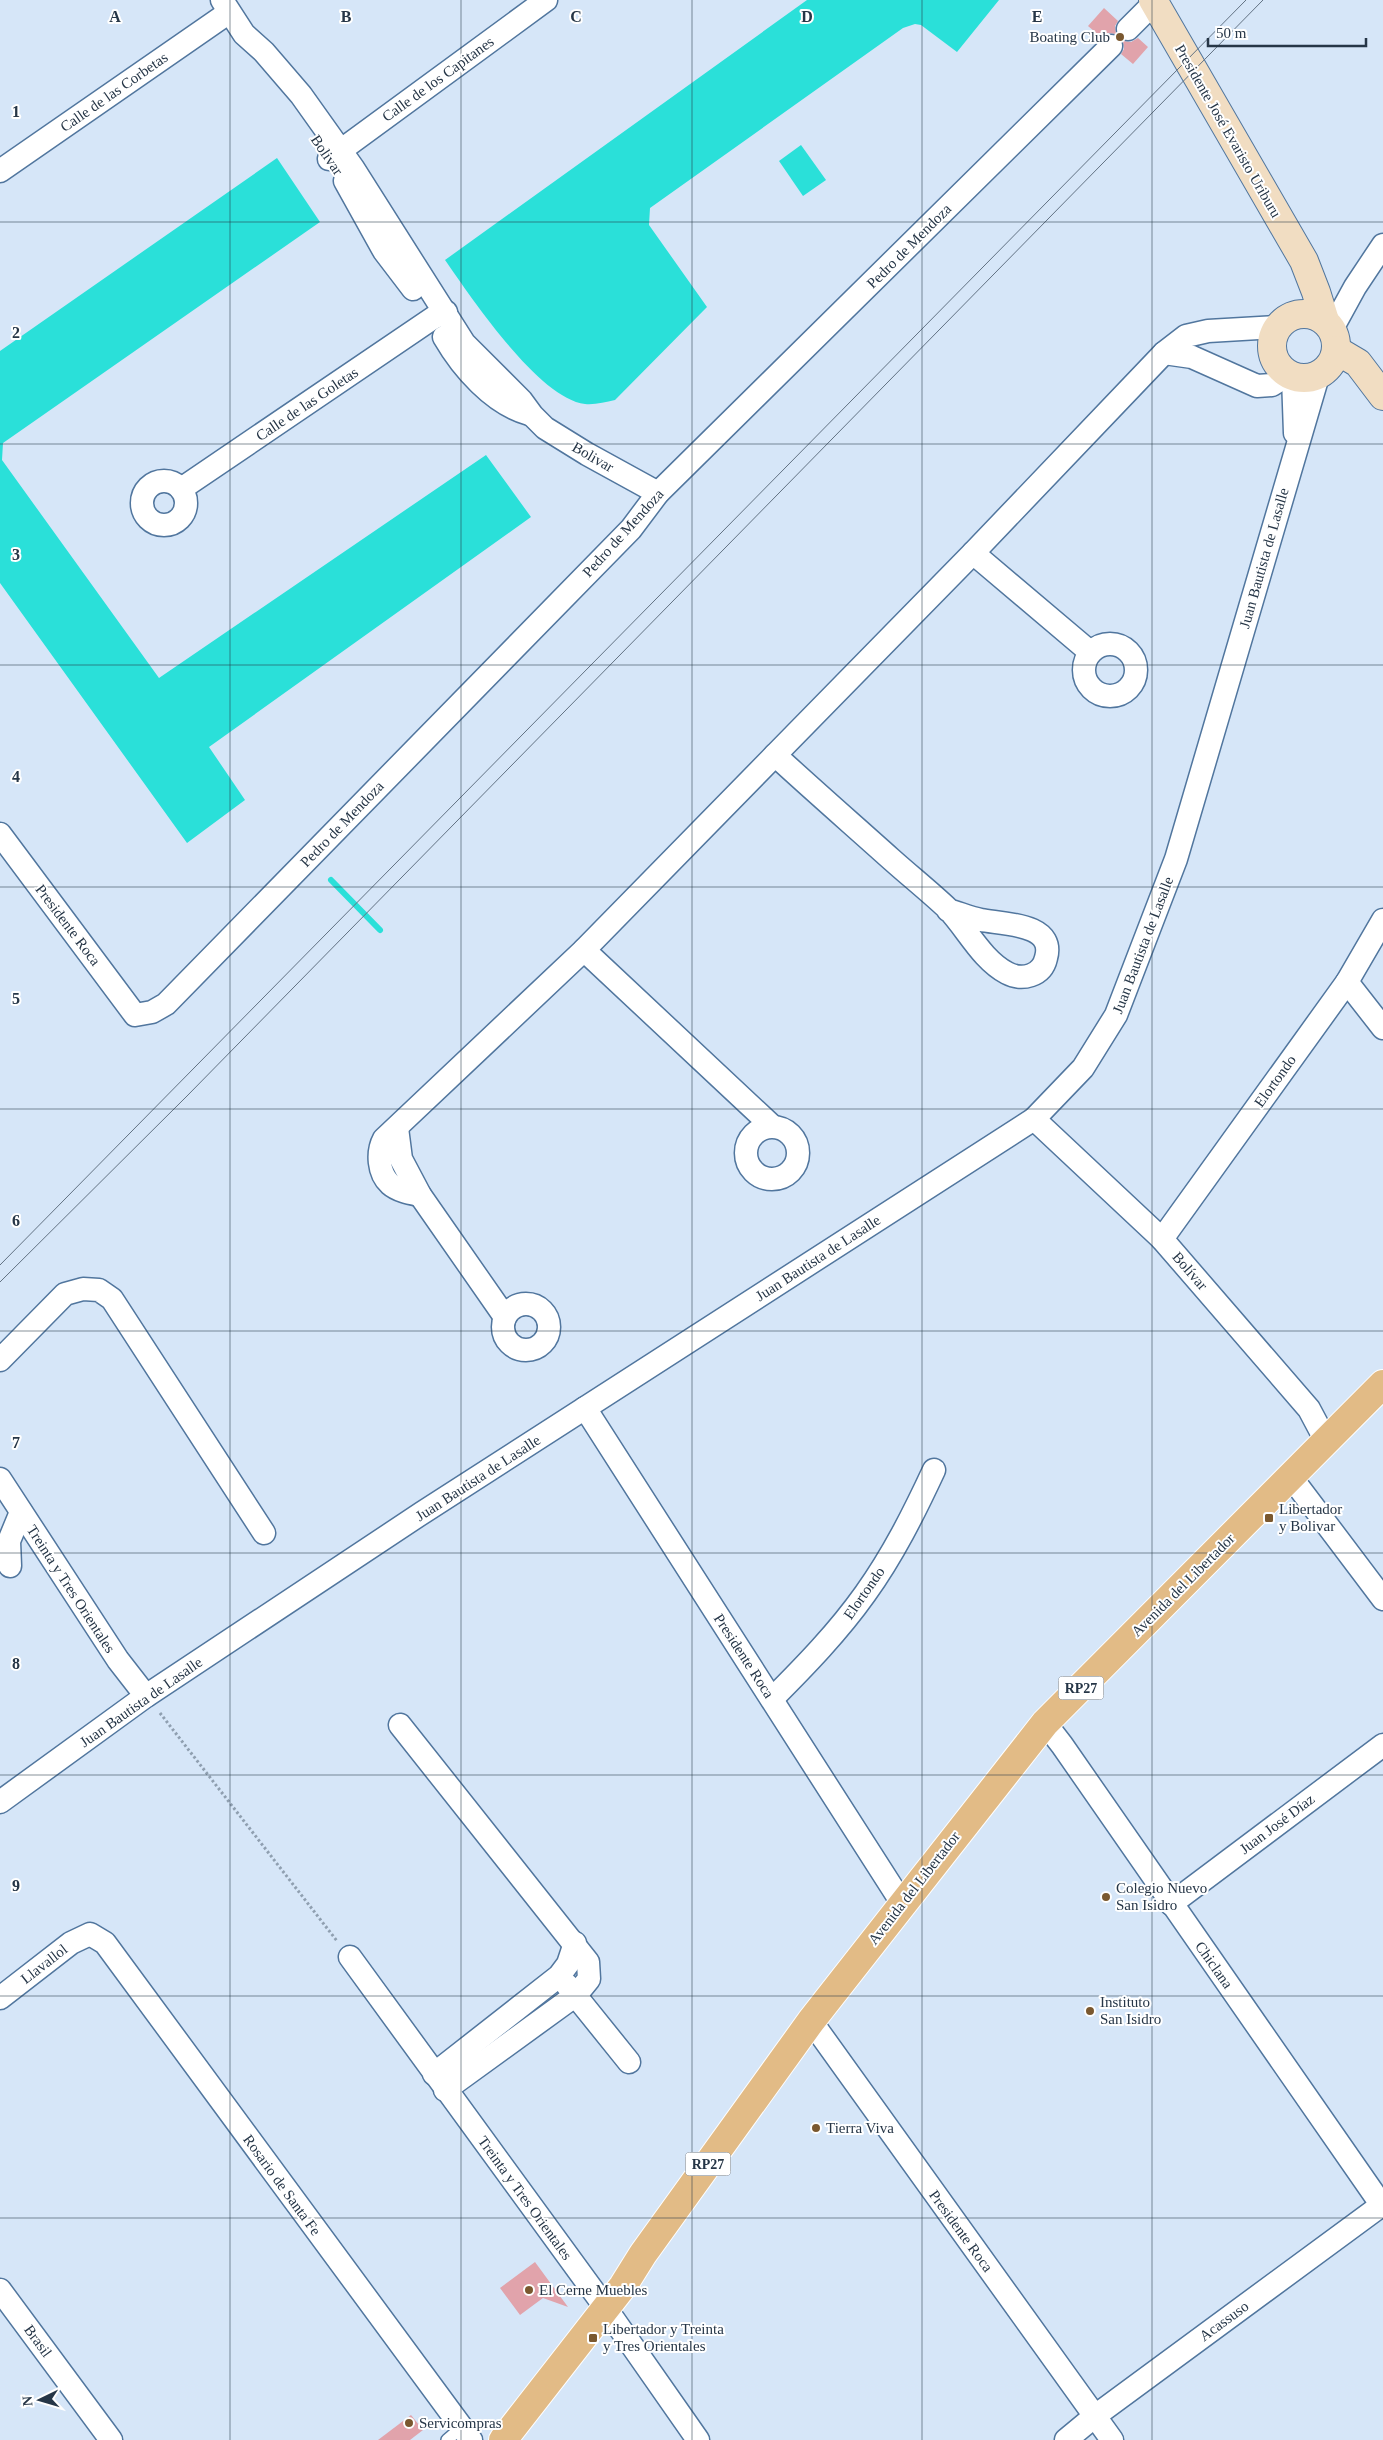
<svg xmlns="http://www.w3.org/2000/svg" width="1383" height="2440" font-family="'Times New Roman',serif">
	<rect width="100%" height="100%" fill="#d6e6f8"/>
	<g fill="#2ae0d9">
		<path d="M807 0H999L957 52 921 25 915 24 903 28 650 208 649 225 707 307 615 400C605 402 595 405 585 404 538 398 471 297 445 260Z"/>
		<polygon points="801,145 826,180 803,196 779,161"/>
		<polygon points="277,158 320,222 3,443 2,460 159,678 486,455 531,517 209,747 245,800 187,843 0,583 0,351"/>
	</g>
	<g fill="none" stroke-linecap="round" stroke-linejoin="round">
		<polyline stroke="#2ae0d9" stroke-width="6" points="331,880 380,930"/>
	</g>
	<g fill="#e1a3ab">
		<polygon points="1104,8 1118,21 1115,26 1116,34 1108,33 1101,37 1088,26"/>
		<polygon points="1138,38 1148,47 1133,64 1121,54 1124,49 1123,41 1131,42"/>
		<polygon points="535,2262 568,2307 543,2298 520,2315 500,2288"/>
		<polygon points="411,2415 423,2430 410,2440 378,2440"/>
	</g>
	<g fill="none" stroke-linecap="round" stroke-linejoin="round">
		<g stroke="#51769e" stroke-width="14">
			<polyline id="lane" points="447,2440 461,2428"/>
		</g>
		<g stroke="#51769e" stroke-width="25">
			<g id="street">
				<polyline points="222,0 244,34 264,52 301,95 353,168 464,343 521,400 532,415 545,428 587,454 658,493"/>
				<polyline points="1128,29 1157,0"/>
				<polyline points="329,159 546,0"/>
				<polyline points="0,171 228,13"/>
				<polyline points="345,181 384,251 413,289"/>
				<polyline points="1332,329 1355,287 1383,245"/>
				<path d="M444 337C462 368 493 404 529 414"/>
				<polyline points="1164,353 1192,357 1257,386 1272,385 1280,380 1285,373"/>
				<polyline points="1293,377 1295,433"/>
				<circle cx="164" cy="503" r="22"/>
				<polyline points="181,489 433,318 446,312"/>
				<polyline points="973,553 1090,652"/>
				<circle cx="1110" cy="670" r="26"/>
				<path d="M775 755C813 790 852 824 891 859 910 876 930 892 948 909 967 929 982 960 1007 973 1022 981 1042 976 1046 958 1056 923 1002 924 981 920 970 918 959 913 948 910"/>
				<polyline points="0,834 135,1015 152,1012 166,1004 631,529 658,493 1111,46"/>
				<polyline points="584,950 772,1126"/>
				<polyline points="1347,982 1383,1028"/>
				<polyline points="1034,1119 1162,1239 1309,1409 1326,1441"/>
				<circle cx="772" cy="1153" r="26"/>
				<polyline points="397,1128 401,1159 420,1195 505,1317"/>
				<path d="M420 1195C410 1193 398 1191 390 1184 378 1173 377 1152 384 1139L584 950 973 553 1164 353 1186 336 1208 331 1277 327"/>
				<polyline points="1162,1239 1347,982 1383,920"/>
				<circle cx="526" cy="1327" r="23"/>
				<polyline points="0,1360 65,1294 83,1289 99,1290 112,1299 264,1533"/>
				<polyline points="585,1408 902,1903"/>
				<polyline points="1291,1477 1383,1599"/>
				<polyline points="0,1479 118,1660 146,1696"/>
				<polyline points="10,1566 9,1541 21,1512"/>
				<path d="M772 1699C805 1666 838 1632 865 1594 893 1555 914 1513 934 1470"/>
				<polyline points="1045,1723 1062,1745 1383,2207"/>
				<polyline points="400,1725 588,1962 589,1979 576,1995 445,2090"/>
				<polyline points="0,1802 146,1696 422,1513 1034,1119 1083,1068 1116,1015 1176,859 1318,376"/>
				<polyline points="1171,1904 1383,1745"/>
				<polyline points="350,1957 605,2307 698,2440"/>
				<polyline points="567,1985 629,2062"/>
				<polyline points="0,1998 71,1943 90,1934 105,1943 471,2440"/>
				<polyline points="811,2021 1112,2440"/>
				<polyline points="434,2074 559,1976 568,1964 575,1943"/>
				<polyline points="0,2290 111,2440"/>
				<polyline points="1066,2440 1095,2416 1383,2204"/>
			</g>
		</g>
		<g stroke="#51769e" stroke-width="30">
			<g id="secondary">
				<polyline points="1153,0 1304,261 1316,292 1325,321"/>
				<circle cx="1304" cy="346" r="32"/>
				<polyline points="1336,350 1358,363 1383,396"/>
			</g>
		</g>
		<g stroke="#fff" stroke-width="30">
			<polyline id="primary" points="503,2440 623,2286 643,2254 811,2021 1045,1723 1383,1384"/>
		</g>
		<polyline stroke="#8f9fb0" stroke-width="3" stroke-dasharray="2.5 2.5" stroke-linecap="butt" points="160,1713 337,1941"/>
		<use href="#lane" stroke="#fff" stroke-width="11"/>
		<use href="#street" stroke="#fff" stroke-width="22"/>
		<use href="#secondary" stroke="#f1ddc2" stroke-width="28"/>
		<use href="#primary" stroke="#e2bb86" stroke-width="28"/>
		<g stroke="#627283" stroke-width="1">
			<polyline points="0,1265 1246,0"/>
			<polyline points="0,1282 187,1096 1263,0"/>
		</g>
	</g>
	<path fill="none" stroke="#263647" stroke-width="1" stroke-opacity="0.55" d="M230 0V2440M461 0V2440M692 0V2440M922 0V2440M1152 0V2440M0 222H1383M0 444H1383M0 665H1383M0 887H1383M0 1109H1383M0 1331H1383M0 1553H1383M0 1775H1383M0 1996H1383M0 2218H1383"/>
	<g fill="#7a582f" stroke="#fff" stroke-width="2">
		<circle cx="1120" cy="37" r="5"/>
		<rect x="1264" y="1513" width="10" height="10" rx="2.5"/>
		<circle cx="1106" cy="1897" r="5"/>
		<circle cx="1090" cy="2011" r="5"/>
		<circle cx="816" cy="2128" r="5"/>
		<circle cx="529" cy="2290" r="5"/>
		<rect x="588" y="2333" width="10" height="10" rx="2.5"/>
		<circle cx="409" cy="2423" r="5"/>
	</g>
	<g text-anchor="middle" dominant-baseline="central" stroke-width="4" stroke-linejoin="round" paint-order="stroke">
		<g fill="#fff" stroke="#67727e" stroke-width="1">
			<rect x="1058.5" y="1676.5" width="45" height="23" rx="4"/>
			<rect x="685.5" y="2152.5" width="45" height="23" rx="4"/>
		</g>
		<g font-size="14" font-weight="bold" fill="#263647">
			<text x="1081" y="1688">RP27</text>
			<text x="708" y="2164">RP27</text>
		</g>
		<g font-size="15" fill="#263647" stroke="#fff" text-anchor="start">
			<text x="1110" y="37" text-anchor="end">Boating Club</text>
			<text x="1279" y="1509">Libertador<tspan x="1279" dy="17">y Bolivar</tspan></text>
			<text x="1116" y="1888">Colegio Nuevo<tspan x="1116" dy="17">San Isidro</tspan></text>
			<text x="1100" y="2002">Instituto<tspan x="1100" dy="17">San Isidro</tspan></text>
			<text x="826" y="2128">Tierra Viva</text>
			<text x="539" y="2290">El Cerne Muebles</text>
			<text x="603" y="2329">Libertador y Treinta<tspan x="603" dy="17">y Tres Orientales</tspan></text>
			<text x="419" y="2423">Servicompras</text>
		</g>
		<g font-size="15" fill="#263647" stroke="#fff">
			<text transform="translate(438 79) rotate(-36)">Calle de los Capitanes</text>
			<text transform="translate(114 92) rotate(-35)">Calle de las Corbetas</text>
			<text transform="translate(1228 131) rotate(60)">Presidente José Evaristo Uriburu</text>
			<text transform="translate(327 155) rotate(56)">Bolivar</text>
			<text transform="translate(909 246) rotate(-45)">Pedro de Mendoza</text>
			<text transform="translate(307 404) rotate(-34)">Calle de las Goletas</text>
			<text transform="translate(593 457) rotate(30)">Bolivar</text>
			<text transform="translate(623 533) rotate(-48)">Pedro de Mendoza</text>
			<text transform="translate(1264 558) rotate(-74)">Juan Bautista de Lasalle</text>
			<text transform="translate(342 824) rotate(-46)">Pedro de Mendoza</text>
			<text transform="translate(68 925) rotate(53)">Presidente Roca</text>
			<text transform="translate(1143 945) rotate(-69)">Juan Bautista de Lasalle</text>
			<text transform="translate(1275 1081) rotate(-54)">Elortondo</text>
			<text transform="translate(818 1258) rotate(-33)">Juan Bautista de Lasalle</text>
			<text transform="translate(1190 1271) rotate(49)">Bolívar</text>
			<text transform="translate(478 1478) rotate(-33)">Juan Bautista de Lasalle</text>
			<text transform="translate(1183 1585) rotate(-45)">Avenida del Libertador</text>
			<text transform="translate(71 1589) rotate(57)">Treinta y Tres Orientales</text>
			<text transform="translate(864 1593) rotate(-55)">Elortondo</text>
			<text transform="translate(744 1656) rotate(57)">Presidente Roca</text>
			<text transform="translate(141 1702) rotate(-35)">Juan Bautista de Lasalle</text>
			<text transform="translate(1277 1824) rotate(-37)">Juan José Díaz</text>
			<text transform="translate(914 1888) rotate(-52)">Avenida del Libertador</text>
			<text transform="translate(44 1964) rotate(-38)">Llavallol</text>
			<text transform="translate(1214 1965) rotate(55)">Chiclana</text>
			<text transform="translate(282 2185) rotate(54)">Rosario de Santa Fe</text>
			<text transform="translate(525 2198) rotate(54)">Treinta y Tres Orientales</text>
			<text transform="translate(961 2231) rotate(54)">Presidente Roca</text>
			<text transform="translate(1224 2321) rotate(-36)">Acassuso</text>
			<text transform="translate(38 2341) rotate(54)">Brasil</text>
		</g>
	</g>
	<g font-size="16" text-anchor="middle" font-weight="bold" fill="#263647" stroke="#fff" stroke-width="4" stroke-linejoin="round" paint-order="stroke">
		<text x="115" y="22">A</text>
		<text x="346" y="22">B</text>
		<text x="576" y="22">C</text>
		<text x="807" y="22">D</text>
		<text x="1037" y="22">E</text>
		<text x="16" y="117">1</text>
		<text x="16" y="338">2</text>
		<text x="16" y="560">3</text>
		<text x="16" y="782">4</text>
		<text x="16" y="1004">5</text>
		<text x="16" y="1226">6</text>
		<text x="16" y="1448">7</text>
		<text x="16" y="1669">8</text>
		<text x="16" y="1891">9</text>
	</g>
	<g transform="translate(40 2400) rotate(265)" stroke="#ffffff" stroke-width="4" paint-order="stroke">
	<path d="M0-4L9 19L0 12L-9 19Z" fill="#263647"/>
	<text y="-8" font-size="14" font-weight="bold" text-anchor="middle" fill="#263647">N</text>
	</g>
	<path d="M1208 38v8h158v-8" fill="none" stroke="#263647" stroke-width="2.5"/>
	<text x="1216" y="38" font-size="15" fill="#263647" stroke="#ffffff" stroke-width="4" paint-order="stroke">50 m</text>
</svg>
